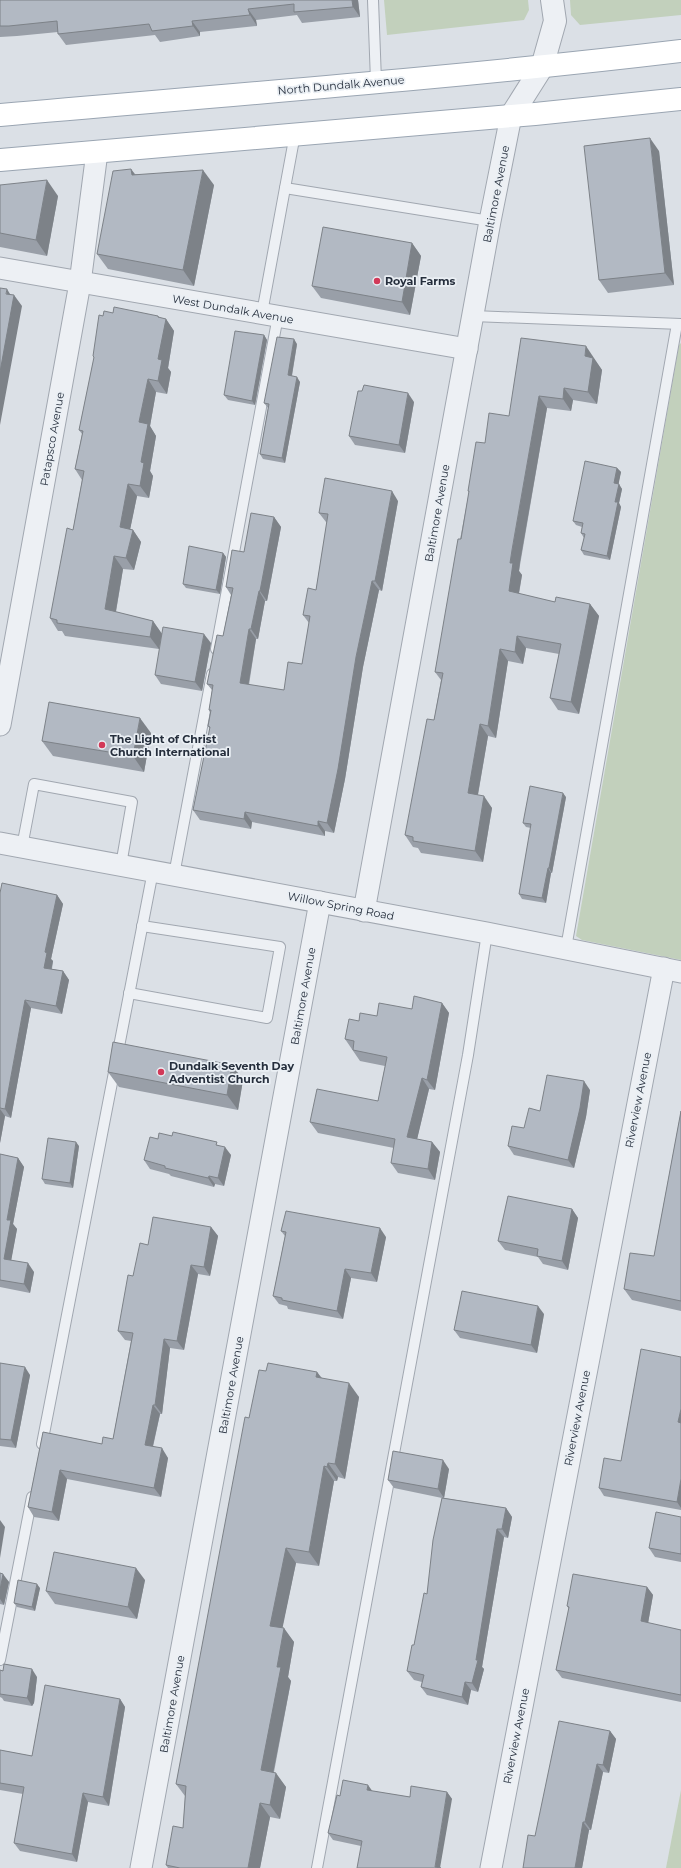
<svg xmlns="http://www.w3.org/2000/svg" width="681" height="1868" font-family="Montserrat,sans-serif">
	<rect width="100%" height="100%" fill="#dbe0e6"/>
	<g fill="#c2d0bc">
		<polygon points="384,0 528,0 529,10 524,20 387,35"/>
		<polygon points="570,0 681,0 681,15 580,25 571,15"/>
		<polygon points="681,343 681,960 582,940 576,936 679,345"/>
		<polygon points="681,1790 681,1868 666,1868"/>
	</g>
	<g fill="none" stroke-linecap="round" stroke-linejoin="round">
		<g stroke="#a1a7b0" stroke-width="12">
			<g id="service">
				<polyline points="373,0 376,81"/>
				<polyline points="295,134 285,188 490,221"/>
				<polyline points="262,313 285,188"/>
				<polyline points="473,316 681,324"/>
				<polyline points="216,649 278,316"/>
				<polyline points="22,847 34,784 132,802 121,865"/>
				<polyline points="174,875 212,674"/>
				<polyline points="566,948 677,324"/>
				<polyline points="129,993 267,1018 280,947 142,926"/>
				<polyline points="42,1444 153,871"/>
				<polyline points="0,1660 32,1497"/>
				<polyline points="317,1868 468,1055 487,933"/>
			</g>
		</g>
		<g stroke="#a1a7b0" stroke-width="23">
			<g id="minor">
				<polyline points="0,268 467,349"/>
				<polyline points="0,725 80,283 97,152"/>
				<polyline points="0,843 487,933 681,972"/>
				<polyline points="364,911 490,221 511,116"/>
				<polyline points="141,1868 320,902"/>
				<polyline points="491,1868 664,968"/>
			</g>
		</g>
		<g stroke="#a1a7b0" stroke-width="24">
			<polyline id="tertiary" points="511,116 542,67 555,21 552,0"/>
		</g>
		<g stroke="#9aa5b2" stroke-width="24">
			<g id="primary">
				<path d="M0 115C227 95 455 78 681 51"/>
				<polyline points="0,160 535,114 681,99"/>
			</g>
		</g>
		<use href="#service" stroke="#edf0f4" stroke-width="10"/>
		<use href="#minor" stroke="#edf0f4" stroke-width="21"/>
		<use href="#tertiary" stroke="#edf0f4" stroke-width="22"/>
		<use href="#primary" stroke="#fff" stroke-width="22"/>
	</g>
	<g fill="#999fa8">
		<polygon points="0,0 358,0 360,17 302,23 297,15 256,20 257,26 200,32 200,36 160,42 155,35 66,45 58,34 58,32 17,36 0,37"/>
		<polygon points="659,151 674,285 608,293 599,280"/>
		<polygon points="131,169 135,174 214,185 194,286 108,269 97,254"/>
		<polygon points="0,185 58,196 47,256 0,247"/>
		<polygon points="412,243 421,256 410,315 321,298 312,286"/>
		<polygon points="113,313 166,319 174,331 168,368 171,372 167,394 156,392 150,426 156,436 150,471 153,476 149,498 137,496 130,529 133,530 141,542 134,570 123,569 116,612 153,621 162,634 159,649 65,636 62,631 58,631 50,618 73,530 82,480 75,469 82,434 79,430 94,358 93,356 103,316"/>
		<polygon points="264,335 267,340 255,405 228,400 224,395"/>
		<polygon points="297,344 292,376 300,382 285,463 263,459 260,454 268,408 264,403"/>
		<polygon points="594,358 594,359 602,370 597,404 573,400 571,411 547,408 519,571 522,575 519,594 555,602 590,604 599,616 579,714 558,710 550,698 559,654 526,648 523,664 508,661 496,738 488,736 478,795 492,808 483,862 421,853 418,848 413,847 405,835 434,720 441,680 435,672 469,492 468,491 485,443 509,416"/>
		<polygon points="414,402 405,453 355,445 349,436"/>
		<polygon points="617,468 621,472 618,484 622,489 619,503 621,507 610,560 584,555 581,550 584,538 581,533 582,527 576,525 573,521"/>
		<polygon points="398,501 382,591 379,590 363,667 345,779 334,833 325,831 325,836 252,822 251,829 200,820 193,810 210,729 208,726 210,713 209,710 212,690 207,684 223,636 231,595 226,587 244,552 274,517 281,527 267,601 265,601 258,639 256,639 249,685 284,690 302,664 309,623 303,615 316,590 327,523 326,522 319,513"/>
		<polygon points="223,553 226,557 220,594 186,588 183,584"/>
		<polygon points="211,643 202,691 161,684 155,675"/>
		<polygon points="151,733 144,772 53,756 42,741"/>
		<polygon points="566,797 552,873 551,873 546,903 522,899 519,894 531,828 526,827 523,823"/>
		<polygon points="0,893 57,895 63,904 51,959 53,961 52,969 63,971 69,980 62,1014 31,1008 11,1118 5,1116 0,1143"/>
		<polygon points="442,1003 449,1013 435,1090 429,1089 417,1139 432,1142 440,1152 435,1180 398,1173 391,1163 394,1148 318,1133 310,1122 378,1101 385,1066 360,1061 345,1039 359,1021 377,1016"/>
		<polygon points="232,1065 243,1080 238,1110 119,1087 108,1072"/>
		<polygon points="590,1090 586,1117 574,1168 514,1155 508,1146 540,1111"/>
		<polygon points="681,1111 681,1311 632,1300 624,1289 654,1256"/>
		<polygon points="172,1136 218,1145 231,1155 224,1186 215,1184 214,1187 171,1176 169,1174 150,1169 144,1160 158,1139"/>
		<polygon points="79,1146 73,1188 45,1184 42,1179"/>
		<polygon points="0,1154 18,1158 24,1167 13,1224 17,1229 11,1260 34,1272 30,1293 0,1287"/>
		<polygon points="572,1209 578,1218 568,1270 543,1264 538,1257 505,1250 498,1241"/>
		<polygon points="211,1227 218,1236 210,1276 198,1274 184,1350 170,1348 162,1414 160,1414 153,1447 168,1458 161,1497 67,1479 59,1521 34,1517 28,1507 43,1432 102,1444 113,1439 131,1341 125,1340 118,1331 133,1276 148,1245"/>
		<polygon points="281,1231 386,1237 377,1282 351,1278 343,1319 288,1309 287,1306 279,1304 273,1296 285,1236"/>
		<polygon points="544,1314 537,1353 460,1338 454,1330"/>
		<polygon points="681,1357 681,1510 604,1496 599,1488 621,1461"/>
		<polygon points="0,1363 30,1375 16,1448 0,1446"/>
		<polygon points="266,1371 317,1372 322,1378 359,1397 345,1479 338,1477 337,1481 334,1481 319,1566 296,1563 282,1628 294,1642 288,1677 291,1681 274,1772 286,1787 280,1819 270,1817 260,1868 168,1868 166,1865 183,1828 185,1796 176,1784 249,1418"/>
		<polygon points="449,1469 444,1498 506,1508 512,1517 508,1538 504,1537 482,1667 484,1669 478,1692 471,1690 468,1705 427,1695 421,1687 422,1682 414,1680 407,1671 427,1594 442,1498 394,1488 388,1480"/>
		<polygon points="681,1517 681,1562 655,1557 649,1548"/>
		<polygon points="0,1573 9,1582 4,1605 0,1604"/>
		<polygon points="145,1580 137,1619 55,1604 46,1591"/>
		<polygon points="647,1587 653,1595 648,1623 681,1630 681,1702 562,1678 556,1670 569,1609 567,1606"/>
		<polygon points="40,1588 35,1611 17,1607 14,1603"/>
		<polygon points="0,1670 37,1677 34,1703 32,1706 4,1701 2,1698 0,1697"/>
		<polygon points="120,1699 125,1707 109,1806 88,1802 77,1862 20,1851 14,1843 23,1794 0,1790 0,1750 32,1756"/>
		<polygon points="610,1731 616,1739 609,1773 603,1772 591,1830 589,1830 582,1868 523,1868 535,1836"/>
		<polygon points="372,1791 410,1797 447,1792 452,1799 361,1846 333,1840 328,1833 340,1796"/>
	</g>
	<g fill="#7d8288">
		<polygon points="352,0 358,0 360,17 353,7"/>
		<polygon points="248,9 256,20 257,26 250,15"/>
		<polygon points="192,21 200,32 200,36 193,26"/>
		<polygon points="650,138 659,151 674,285 665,273"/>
		<polygon points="131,169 142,185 132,175"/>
		<polygon points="203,170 214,185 194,286 183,270"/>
		<polygon points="47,180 58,196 47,256 36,240"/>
		<polygon points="412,243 421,256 410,315 402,302"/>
		<polygon points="7,289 13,299 14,295 22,306 0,425 0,372"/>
		<polygon points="158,316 165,324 166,319 174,331 168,368 171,372 167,394 158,381"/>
		<polygon points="264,335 267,340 255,405 252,401"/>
		<polygon points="294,339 297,344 291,380 288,375"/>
		<polygon points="586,346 602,370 597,404 588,392 585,356"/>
		<polygon points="297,377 300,382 285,463 282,458"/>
		<polygon points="148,379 156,392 150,426 156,436 150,471 153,476 149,498 140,486 141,462 139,422"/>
		<polygon points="564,388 573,400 571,411 563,399"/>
		<polygon points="408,393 414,402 405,453 399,445"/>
		<polygon points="539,396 547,408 520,562 519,571 522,575 517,603 509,591 510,563"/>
		<polygon points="617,468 621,472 618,487 614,483"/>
		<polygon points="128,484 137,496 128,540 120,527"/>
		<polygon points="619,484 622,489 619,503 621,507 610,560 607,556 615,502"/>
		<polygon points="392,491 398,501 382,591 375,581"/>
		<polygon points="274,517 281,527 267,601 260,591"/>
		<polygon points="133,530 141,542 134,570 126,558"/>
		<polygon points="223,553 226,557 220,594 216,590"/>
		<polygon points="114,556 123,569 114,622 105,609"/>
		<polygon points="372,581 379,590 363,667 345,779 334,833 327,823 356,657"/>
		<polygon points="259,591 265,601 258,639 251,629"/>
		<polygon points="590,604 599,616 579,714 571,702"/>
		<polygon points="153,621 162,634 159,649 150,637"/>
		<polygon points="249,629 256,639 247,693 240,683"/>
		<polygon points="204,634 211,643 202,691 195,682"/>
		<polygon points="517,636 526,648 523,664 515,652"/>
		<polygon points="500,649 508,661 496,738 488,726"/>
		<polygon points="140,718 151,733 144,772 133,756"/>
		<polygon points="480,724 488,736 476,805 468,793"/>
		<polygon points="563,793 566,797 552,873 549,868"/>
		<polygon points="484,796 492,808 483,862 475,851"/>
		<polygon points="245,812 252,822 251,829 244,819"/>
		<polygon points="318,821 325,831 325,836 318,826"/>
		<polygon points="548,868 551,873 546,903 542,898"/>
		<polygon points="57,895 63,904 51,959 53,961 50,976 44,968 45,952"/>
		<polygon points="63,971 69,980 62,1014 56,1006"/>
		<polygon points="25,1000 31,1008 11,1118 5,1109"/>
		<polygon points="442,1003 449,1013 435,1090 427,1080"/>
		<polygon points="232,1065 243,1080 238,1110 227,1095"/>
		<polygon points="422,1078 429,1089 415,1148 407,1137"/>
		<polygon points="584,1081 590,1090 586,1117 574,1168 568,1160"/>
		<polygon points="0,1109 5,1116 0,1143"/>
		<polygon points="76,1142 79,1146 73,1188 70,1183"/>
		<polygon points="432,1142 440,1152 435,1180 428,1169"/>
		<polygon points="225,1147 231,1155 224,1186 218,1178"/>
		<polygon points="18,1158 24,1167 13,1224 17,1229 10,1267 4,1259 7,1220"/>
		<polygon points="209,1176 215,1184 214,1187 208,1178"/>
		<polygon points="572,1209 578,1218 568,1270 562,1261"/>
		<polygon points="211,1227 218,1236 210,1276 204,1267"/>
		<polygon points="380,1228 386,1237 377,1282 371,1273"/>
		<polygon points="28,1263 34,1272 30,1293 24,1284"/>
		<polygon points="191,1265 198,1274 184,1350 177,1341"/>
		<polygon points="345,1269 351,1278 343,1319 337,1311"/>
		<polygon points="538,1306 544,1314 537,1353 531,1345"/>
		<polygon points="164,1339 170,1348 162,1414 155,1405"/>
		<polygon points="25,1367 30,1375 16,1448 11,1440"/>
		<polygon points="317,1372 327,1386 316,1377"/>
		<polygon points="349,1383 359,1397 345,1479 335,1464"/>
		<polygon points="153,1405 160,1414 151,1454 145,1445"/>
		<polygon points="681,1409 681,1426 678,1422"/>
		<polygon points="162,1448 168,1458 161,1497 154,1488"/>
		<polygon points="443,1460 449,1469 444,1498 438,1489"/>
		<polygon points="328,1463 338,1477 337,1481 327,1467"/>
		<polygon points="324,1466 334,1481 319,1566 309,1552"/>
		<polygon points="60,1470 67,1479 59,1521 52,1512"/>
		<polygon points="681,1479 681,1508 677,1502"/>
		<polygon points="506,1508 512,1517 508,1538 502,1529"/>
		<polygon points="0,1520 5,1527 0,1558"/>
		<polygon points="497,1529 504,1537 482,1667 484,1669 478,1692 472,1683"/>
		<polygon points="286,1548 296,1563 280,1640 270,1626"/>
		<polygon points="136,1568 145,1580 137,1619 128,1607"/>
		<polygon points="3,1574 9,1582 4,1605 0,1599 0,1590"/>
		<polygon points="37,1584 40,1588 35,1611 32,1607"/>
		<polygon points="647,1587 653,1595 647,1629 641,1621"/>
		<polygon points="284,1628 294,1642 288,1677 291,1681 271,1784 261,1770 277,1667"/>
		<polygon points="32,1669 37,1677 34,1703 32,1706 27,1698"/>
		<polygon points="465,1682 471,1690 468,1705 462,1697"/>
		<polygon points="120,1699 125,1707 109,1806 103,1797"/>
		<polygon points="610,1731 616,1739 609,1773 603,1765"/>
		<polygon points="597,1764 603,1772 591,1830 585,1822"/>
		<polygon points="276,1773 286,1787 280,1819 270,1805"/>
		<polygon points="368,1785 373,1792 367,1790"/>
		<polygon points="447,1792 452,1799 440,1868 435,1867"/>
		<polygon points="83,1793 88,1802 77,1862 72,1854"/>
		<polygon points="260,1803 270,1817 260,1868 248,1868"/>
		<polygon points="583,1822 589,1830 582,1868 575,1868"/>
	</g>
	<g fill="#b2b9c3" stroke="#7d8288">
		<polygon points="0,0 352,0 353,7 294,12 294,4 248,9 250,15 192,21 193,26 152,31 149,24 58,34 57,21 9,26 0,26"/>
		<polygon points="650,138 665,273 599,280 584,146"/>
		<polygon points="131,169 132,175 203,170 183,270 97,254 113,171"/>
		<polygon points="47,180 36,240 0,233 0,185"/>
		<polygon points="323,227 412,243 402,302 312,286"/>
		<polygon points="0,288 7,289 6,294 14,295 0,372"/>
		<polygon points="114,307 158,316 158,317 166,319 158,359 162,360 158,381 148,379 139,422 148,424 141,462 144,463 140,486 128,484 120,527 133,530 126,558 114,556 105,609 153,621 150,637 57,623 57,620 50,618 67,528 73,530 84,471 75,469 83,431 79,430 94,357 93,356 99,315 103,316 104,311 113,313"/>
		<polygon points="235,331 264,335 252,401 224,395"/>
		<polygon points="277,337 294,339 288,375 297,377 282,458 260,454 269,404 264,403"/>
		<polygon points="521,338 586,346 585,356 593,358 588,392 564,388 563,399 539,396 512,550 510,563 513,563 509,591 555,602 556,597 590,604 571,702 550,698 561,644 517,636 515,652 500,649 488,726 480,724 468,793 484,796 475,851 413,841 413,837 405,835 427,719 434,720 443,673 435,672 458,539 461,539 469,491 468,491 476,442 485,443 489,413 509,416"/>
		<polygon points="364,385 408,393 399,445 349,436 358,391 362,391"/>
		<polygon points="585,461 617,468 614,483 619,484 615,502 618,502 607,556 581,550 585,534 581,533 583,523 573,521"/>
		<polygon points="325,478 392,491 375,581 372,581 356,657 338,769 327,823 318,821 318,826 245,812 244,819 193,810 210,727 208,726 211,710 209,710 213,685 207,684 217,635 223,636 233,588 226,587 232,550 244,552 251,513 274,517 260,591 259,591 251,629 249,629 240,683 284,690 288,662 302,664 310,616 303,615 308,588 316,590 328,514 319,513"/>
		<polygon points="189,546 223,553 216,590 183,584"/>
		<polygon points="163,627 204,634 195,682 155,675"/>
		<polygon points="49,702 140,718 133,756 42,741"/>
		<polygon points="530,786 563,793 549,868 548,868 542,898 519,894 531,824 523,823"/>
		<polygon points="2,883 57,895 45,952 47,953 44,968 63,971 56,1006 25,1000 5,1109 0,1108 0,893"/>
		<polygon points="414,996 442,1003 427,1080 422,1078 407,1137 432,1142 428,1169 391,1163 395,1139 310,1122 317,1089 378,1101 387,1057 353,1050 354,1041 345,1039 349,1019 359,1021 360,1013 377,1016 379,1003 412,1009"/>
		<polygon points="113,1042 232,1065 227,1095 108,1072"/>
		<polygon points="547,1075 584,1081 580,1108 568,1160 508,1146 512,1126 524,1128 529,1108 540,1111"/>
		<polygon points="681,1111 681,1301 624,1289 630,1253 654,1256"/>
		<polygon points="173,1132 217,1142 216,1145 225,1147 218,1178 209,1176 208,1178 165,1168 165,1166 144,1160 150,1137 158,1139 159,1133 172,1136"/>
		<polygon points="48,1138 76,1142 70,1183 42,1179"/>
		<polygon points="0,1154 18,1158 7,1220 11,1220 4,1259 28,1263 24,1284 0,1280"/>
		<polygon points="508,1196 572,1209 562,1261 537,1256 538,1249 498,1241"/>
		<polygon points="286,1211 380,1228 371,1273 345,1269 337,1311 282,1300 282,1298 273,1296 286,1232 281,1231"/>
		<polygon points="153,1217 211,1227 204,1267 191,1265 177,1341 164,1339 155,1405 153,1405 145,1445 162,1448 154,1488 60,1470 52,1512 28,1507 43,1432 102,1444 103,1437 113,1439 133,1333 118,1331 128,1275 133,1276 140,1243 148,1245"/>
		<polygon points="462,1291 538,1306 531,1345 454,1330"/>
		<polygon points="641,1349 681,1357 681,1409 678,1422 681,1423 681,1479 677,1502 599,1488 604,1458 621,1461"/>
		<polygon points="0,1363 25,1367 11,1440 0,1439"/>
		<polygon points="268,1363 317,1372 316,1377 349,1383 335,1464 328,1463 327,1467 324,1466 309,1552 286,1548 270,1626 284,1628 277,1667 281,1667 261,1770 276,1773 270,1805 260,1803 248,1868 180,1868 166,1865 173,1826 183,1828 186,1786 176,1784 245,1417 249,1418 259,1370 266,1371"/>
		<polygon points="393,1451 443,1460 438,1489 388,1480"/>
		<polygon points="442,1498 506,1508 502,1529 497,1529 476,1660 478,1660 472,1683 465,1682 462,1697 421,1687 424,1675 407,1671 412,1645 414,1645 424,1593 427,1594 433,1540"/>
		<polygon points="656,1512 681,1517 681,1554 649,1548"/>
		<polygon points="54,1552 136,1568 128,1607 46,1591"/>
		<polygon points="0,1573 3,1574 0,1590"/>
		<polygon points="573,1574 647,1587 641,1621 681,1630 681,1695 556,1670 569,1607 567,1606"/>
		<polygon points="18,1580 37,1584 32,1607 14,1603"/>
		<polygon points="4,1664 32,1669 28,1695 27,1698 0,1694 0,1670 3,1671"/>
		<polygon points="45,1685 120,1699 103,1797 83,1793 72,1854 14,1843 24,1787 0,1783 0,1750 32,1756"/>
		<polygon points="559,1721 610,1731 603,1765 597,1764 585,1822 583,1822 575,1868 523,1868 528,1835 535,1836"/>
		<polygon points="343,1780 368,1785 367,1790 410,1797 411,1786 447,1792 435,1867 441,1868 357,1868 362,1841 328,1833 337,1795 340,1796"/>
	</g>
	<g fill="#d23958" stroke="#eaeff4" stroke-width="1.5">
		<circle cx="377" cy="281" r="4"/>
		<circle cx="102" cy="745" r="4"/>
		<circle cx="161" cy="1072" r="4"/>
	</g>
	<g text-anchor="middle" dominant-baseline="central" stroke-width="3.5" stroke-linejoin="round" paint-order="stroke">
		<g font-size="11" fill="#252e3c" stroke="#eaeff4">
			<text transform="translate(341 85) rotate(-5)">North Dundalk Avenue</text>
			<text transform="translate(496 194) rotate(-79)">Baltimore Avenue</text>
			<text transform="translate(233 309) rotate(10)">West Dundalk Avenue</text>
			<text transform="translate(52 439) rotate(-80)">Patapsco Avenue</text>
			<text transform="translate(437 513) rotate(-80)">Baltimore Avenue</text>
			<text transform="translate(341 906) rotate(11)">Willow Spring Road</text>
			<text transform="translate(303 996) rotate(-80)">Baltimore Avenue</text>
			<text transform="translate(638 1100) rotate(-79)">Riverview Avenue</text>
			<text transform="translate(231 1385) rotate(-80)">Baltimore Avenue</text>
			<text transform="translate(577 1418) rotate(-79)">Riverview Avenue</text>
			<text transform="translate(172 1704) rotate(-80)">Baltimore Avenue</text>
			<text transform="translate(516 1736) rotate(-79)">Riverview Avenue</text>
		</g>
		<g font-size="11" font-weight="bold" fill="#252e3c" stroke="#eaeff4" text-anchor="start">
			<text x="385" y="281">Royal Farms</text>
			<text x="110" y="739">The Light of Christ<tspan x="110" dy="13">Church International</tspan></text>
			<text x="169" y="1066">Dundalk Seventh Day<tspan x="169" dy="13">Adventist Church</tspan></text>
		</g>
	</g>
</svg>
